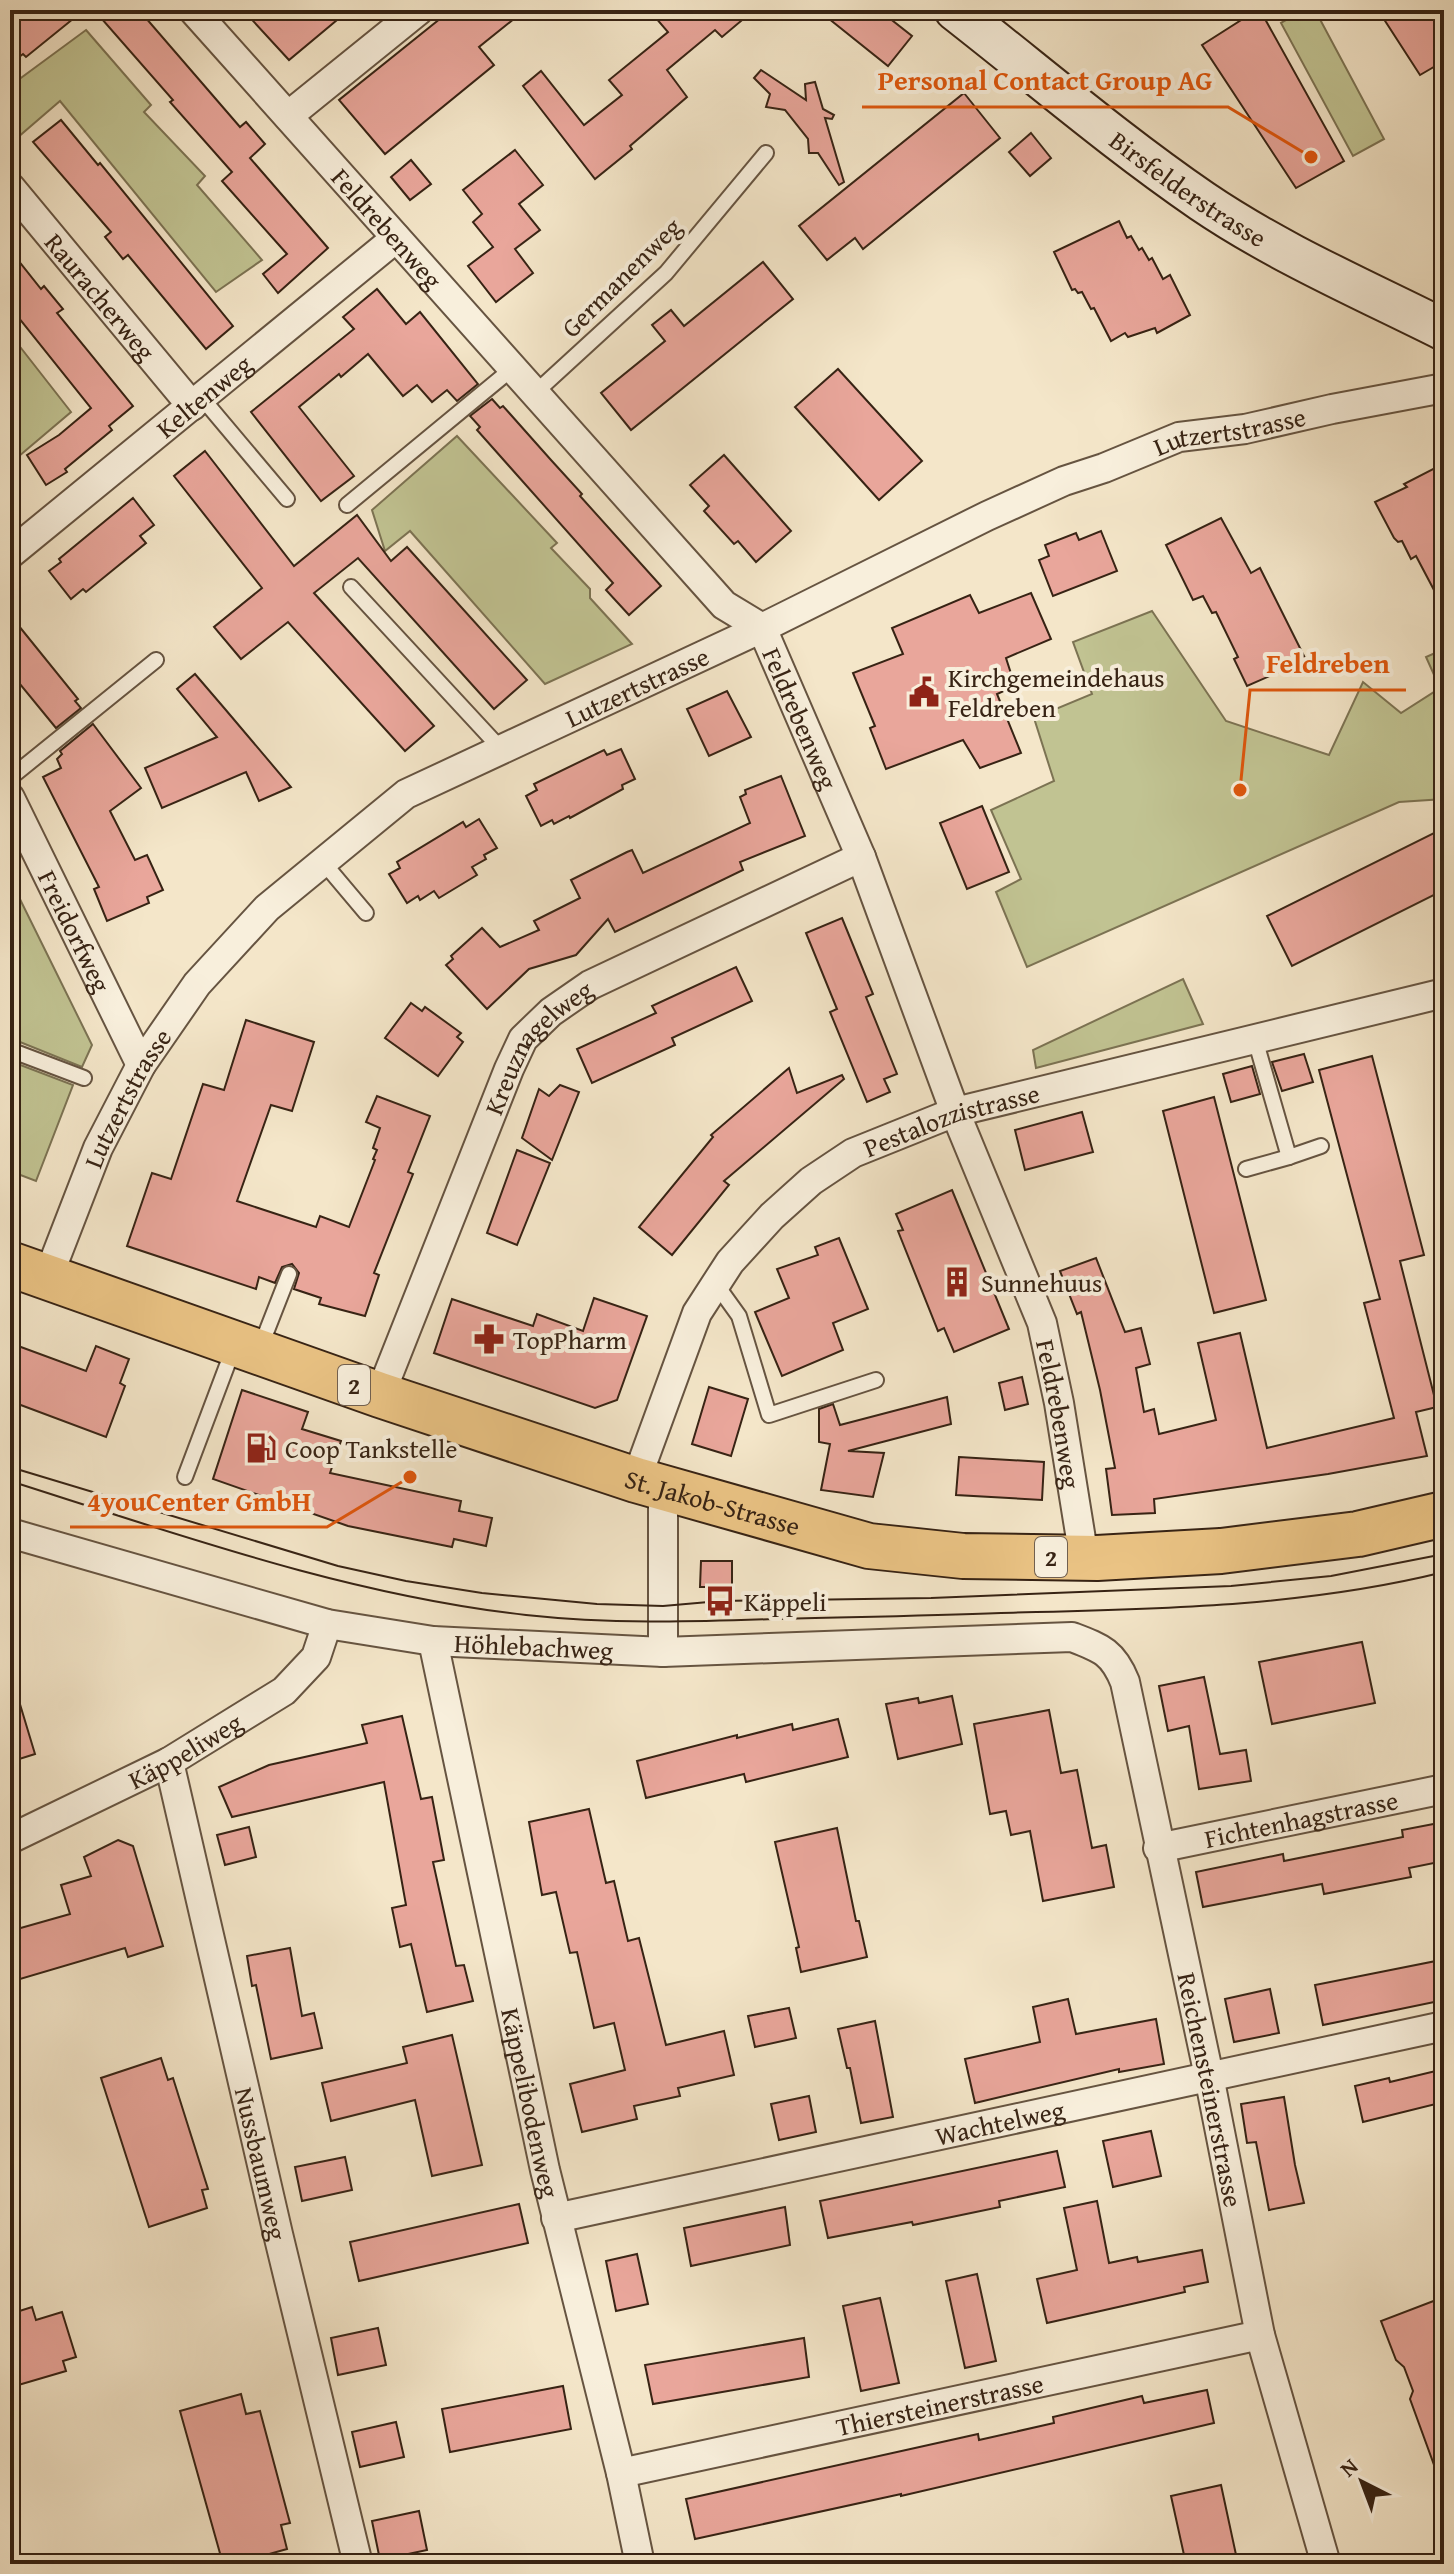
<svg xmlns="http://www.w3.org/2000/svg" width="1454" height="2574" font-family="'Gentium Book Plus',serif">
	<rect width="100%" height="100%" fill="#f4e6c9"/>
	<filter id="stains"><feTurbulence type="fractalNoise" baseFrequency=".0025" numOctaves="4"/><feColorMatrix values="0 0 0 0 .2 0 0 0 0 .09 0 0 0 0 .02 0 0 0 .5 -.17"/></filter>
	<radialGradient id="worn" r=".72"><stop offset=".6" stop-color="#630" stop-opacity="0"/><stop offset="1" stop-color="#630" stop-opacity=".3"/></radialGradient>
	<g fill="#c1c392" stroke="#7c7353" stroke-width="2">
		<polygon points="1304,10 1315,10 1384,139 1353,156 1281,23"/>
		<polygon points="86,30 151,105 144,112 205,176 197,185 262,260 216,292 60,101 10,144 10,86"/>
		<polygon points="10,334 71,412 12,462 16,473 10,476"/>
		<polygon points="457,436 557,543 551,548 590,589 590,598 632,644 545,684 410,531 385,551 372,510"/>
		<polygon points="1152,611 1226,721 1329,755 1363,682 1401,713 1440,688 1426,657 1444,649 1444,799 1399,802 1027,967 996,892 1021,879 991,810 1054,781 1034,718 1092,694 1073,642"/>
		<polygon points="10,879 92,1045 82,1067 10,1038"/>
		<polygon points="1183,979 1203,1024 1036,1068 1033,1050"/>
		<polygon points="10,1061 73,1085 36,1181 10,1171"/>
	</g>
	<g fill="#e9a69b" stroke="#372314" stroke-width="2">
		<polygon points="30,10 84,10 26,57 23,54 10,64 10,27"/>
		<polygon points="94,10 139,10 240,127 246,122 265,144 250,158 328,248 278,293 263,274 287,254 222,181 232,172 170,102 173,100"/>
		<polygon points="243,10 349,10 289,60"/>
		<polygon points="451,10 525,10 479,47 494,65 385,154 339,100"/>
		<polygon points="649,10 754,10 722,37 715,30 667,70 687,97 630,146 632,149 595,179 523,86 541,71 584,125 622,95 609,80 668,32"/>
		<polygon points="818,10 879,10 912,36 888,66"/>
		<polygon points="1257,10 1260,10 1344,161 1296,188 1202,45"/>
		<polygon points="1378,10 1444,10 1444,61 1420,75"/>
		<polygon points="761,70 806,100 805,84 815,82 823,109 834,115 832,119 825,118 844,182 839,185 818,153 809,153 808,139 785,110 766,107 770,94 754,78"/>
		<polygon points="964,93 1000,138 863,249 855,238 827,260 799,226"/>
		<polygon points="61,120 98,165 100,163 233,326 206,349 128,255 123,259 105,237 111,232 33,142"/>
		<polygon points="1031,133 1051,158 1030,176 1009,152"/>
		<polygon points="515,150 543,185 519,204 540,230 515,249 533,273 496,302 468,266 493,247 473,222 482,214 463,190"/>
		<polygon points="411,160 431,184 410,200 391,177"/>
		<polygon points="1119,221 1127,238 1131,236 1139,250 1142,248 1149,260 1152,258 1163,279 1170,275 1190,315 1157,333 1155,328 1128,337 1125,333 1111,341 1094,308 1091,309 1082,292 1078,293 1075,289 1072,290 1054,252"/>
		<polygon points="10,250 41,289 44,286 63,309 57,313 133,406 109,426 112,430 65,469 67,472 46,485 27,455 59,435 91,408 10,307"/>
		<polygon points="763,262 793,299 631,430 601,393 665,341 652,325 671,310 684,326"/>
		<polygon points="377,289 406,324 420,312 478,384 457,401 447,390 432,402 417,385 403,396 368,354 341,377 339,374 299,407 354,476 321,501 251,412 354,329 343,317"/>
		<polygon points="838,369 922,461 879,500 795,407"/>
		<polygon points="492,399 500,408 503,406 551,460 582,494 580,496 661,586 629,615 606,590 613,583 477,430 480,427 470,416"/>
		<polygon points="205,451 294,566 357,515 391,561 407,547 527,680 494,709 358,558 314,593 434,726 405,751 288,622 241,659 214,627 262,588 174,476"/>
		<polygon points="724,455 791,531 756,562 738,541 734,544 704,511 709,506 690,485"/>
		<polygon points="1435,468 1444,485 1444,609 1416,556 1411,559 1402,541 1398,542 1394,538 1375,502 1407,487 1404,484"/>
		<polygon points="133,498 154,525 140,536 146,543 86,592 83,589 71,599 49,571 61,562 59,559"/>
		<polygon points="1221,518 1251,573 1260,568 1306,660 1247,686 1234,659 1238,657 1216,612 1212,613 1203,596 1193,600 1166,545"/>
		<polygon points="1101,531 1117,571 1053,596 1039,560 1049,556 1045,545 1076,533 1079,540"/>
		<polygon points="1031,593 1051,639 1006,658 1015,686 997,694 1021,753 980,768 963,740 886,769 870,728 875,726 853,673 903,654 892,628 970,595 979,613"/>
		<polygon points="10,615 78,699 75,701 81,708 56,728 10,672"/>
		<polygon points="195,674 225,709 291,787 259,801 246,772 162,808 145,768 217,737 177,689"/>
		<polygon points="727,691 751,737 709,756 687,709"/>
		<polygon points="93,724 141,788 110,811 135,860 147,855 163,890 147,897 149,903 107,921 94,889 99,887 43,777 61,768 57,759 62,754 60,751"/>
		<polygon points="621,749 635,779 622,785 623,789 570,818 569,816 554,824 552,820 541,826 526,796 537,790 534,784 604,750 607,755"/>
		<polygon points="781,776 805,836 740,862 743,870 615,932 608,919 576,955 529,969 487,1009 446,965 453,959 451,956 482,928 500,947 539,930 534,921 580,898 571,880 627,852 632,850 643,873 750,823 740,797 746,794 745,790"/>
		<polygon points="982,806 1009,872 967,889 940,823"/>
		<polygon points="479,819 497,848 484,855 486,859 472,867 477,875 439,898 434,891 420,900 418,896 407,903 389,874 400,868 397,862 463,822 466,827"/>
		<polygon points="1444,828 1444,890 1292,966 1267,916"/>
		<polygon points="842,918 873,994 866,997 897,1074 884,1079 890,1092 867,1102 830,1012 837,1009 806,933"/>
		<polygon points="736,967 752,1001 672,1038 675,1045 592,1083 577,1049 656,1013 652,1006"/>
		<polygon points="411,1003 422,1011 425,1007 461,1033 457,1037 463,1042 438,1076 385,1038"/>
		<polygon points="246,1020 314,1042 292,1111 271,1105 237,1201 316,1227 320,1216 349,1227 375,1160 373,1159 377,1150 373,1148 380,1128 366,1122 377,1096 430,1116 408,1172 413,1174 374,1273 379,1275 365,1316 319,1304 321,1298 294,1289 299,1273 292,1264 282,1267 275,1283 259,1277 256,1289 127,1246 152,1173 171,1179 203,1084 224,1090"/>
		<polygon points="1304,1054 1313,1082 1282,1091 1272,1062"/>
		<polygon points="1372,1056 1424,1255 1400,1261 1437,1407 1416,1412 1427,1456 1328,1474 1154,1499 1155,1513 1112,1515 1106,1469 1115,1468 1100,1390 1081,1312 1077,1314 1060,1271 1096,1258 1125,1332 1141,1328 1150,1364 1136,1368 1144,1412 1154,1409 1159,1434 1216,1420 1198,1343 1240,1333 1267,1448 1394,1418 1364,1303 1380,1299 1319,1070"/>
		<polygon points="1252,1066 1260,1094 1231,1102 1223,1074"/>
		<polygon points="789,1068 797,1093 842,1075 844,1079 724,1181 729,1185 672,1255 639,1227 713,1137 711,1135"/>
		<polygon points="560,1085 579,1092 552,1160 522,1138 539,1089 549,1096"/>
		<polygon points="1214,1097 1266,1300 1214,1313 1163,1111"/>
		<polygon points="1082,1112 1093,1152 1025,1170 1015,1130"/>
		<polygon points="517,1150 550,1163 517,1245 487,1233"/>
		<polygon points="952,1190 1009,1329 954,1352 944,1328 938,1331 898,1231 903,1230 896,1214"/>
		<polygon points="839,1238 868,1309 833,1323 843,1350 782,1376 755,1312 789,1298 777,1269 818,1255 815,1247"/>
		<polygon points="594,1298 647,1316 617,1400 595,1408 434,1353 452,1299 533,1326 537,1314 583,1331"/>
		<polygon points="10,1343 86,1371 96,1346 129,1359 120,1383 125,1386 106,1437 10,1401"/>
		<polygon points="1022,1377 1028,1404 1005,1410 999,1383"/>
		<polygon points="709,1387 748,1399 731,1456 692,1444"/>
		<polygon points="242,1390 308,1412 302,1429 341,1441 330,1473 461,1501 459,1511 492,1518 486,1546 454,1539 452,1547 348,1526 213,1479"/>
		<polygon points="947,1397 951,1424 848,1451 884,1453 873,1497 821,1490 830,1444 819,1442 819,1409 833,1404 840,1425"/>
		<polygon points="959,1457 1044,1462 1042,1500 956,1495"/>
		<polygon points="701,1561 732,1561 732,1587 700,1587"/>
		<polygon points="1362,1642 1375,1703 1272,1724 1259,1662"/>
		<polygon points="1204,1677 1220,1754 1246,1750 1251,1781 1199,1789 1189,1726 1168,1731 1159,1686"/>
		<polygon points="16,1691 35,1754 10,1762 10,1692"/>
		<polygon points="952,1696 962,1744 898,1759 886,1704 918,1698 919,1703"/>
		<polygon points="1049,1710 1061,1773 1077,1770 1092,1848 1106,1845 1114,1887 1043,1901 1030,1831 1011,1835 1006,1811 990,1814 974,1724"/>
		<polygon points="402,1716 421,1799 432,1797 444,1860 433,1862 456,1966 464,1965 473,2001 427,2012 411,1944 400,1947 392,1908 406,1905 384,1782 232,1817 219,1787 269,1765 367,1743 362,1725"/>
		<polygon points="838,1719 848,1757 746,1782 744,1774 646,1798 637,1761 737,1735 737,1738 792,1724 793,1730"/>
		<polygon points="589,1809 606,1883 614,1881 628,1941 639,1938 666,2045 724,2031 734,2075 678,2088 680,2096 634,2106 637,2119 582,2132 570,2084 625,2070 614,2023 594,2028 577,1952 570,1953 556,1892 542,1895 529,1822"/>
		<polygon points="1444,1822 1444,1861 1409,1868 1411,1877 1324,1894 1322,1884 1203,1907 1196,1872 1283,1854 1284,1861 1403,1837 1402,1830"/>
		<polygon points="249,1827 256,1857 225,1865 217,1835"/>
		<polygon points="837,1828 856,1921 859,1921 867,1957 801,1972 796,1948 799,1947 775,1842"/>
		<polygon points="118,1840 133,1846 163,1946 128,1957 125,1948 10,1982 10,1931 70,1914 61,1885 91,1876 84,1857"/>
		<polygon points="290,1948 302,2016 314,2013 322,2048 271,2059 256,1985 252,1986 247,1956"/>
		<polygon points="1436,1961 1444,2000 1323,2025 1315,1985"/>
		<polygon points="1270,1989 1279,2033 1234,2042 1225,1999"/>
		<polygon points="1068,1999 1076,2034 1156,2019 1164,2064 1119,2072 1119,2069 975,2103 965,2059 1040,2042 1033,2007"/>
		<polygon points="789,2008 796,2038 755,2047 748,2016"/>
		<polygon points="875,2021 893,2117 861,2123 850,2068 847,2068 838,2029"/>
		<polygon points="452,2035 482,2165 432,2176 415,2100 331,2121 322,2083 407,2063 403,2047"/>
		<polygon points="161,2058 168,2080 173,2078 184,2113 208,2189 202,2190 207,2208 149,2227 101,2078"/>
		<polygon points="1444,2069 1444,2102 1363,2122 1355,2086 1389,2078 1390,2082"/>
		<polygon points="809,2096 816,2132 779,2140 771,2104"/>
		<polygon points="1284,2097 1295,2165 1304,2203 1269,2210 1256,2142 1247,2143 1241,2104"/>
		<polygon points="1151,2131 1161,2176 1113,2187 1103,2141"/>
		<polygon points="1057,2151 1065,2187 999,2201 1000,2207 913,2225 912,2222 828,2238 820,2201"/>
		<polygon points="345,2157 352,2190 302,2201 295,2167"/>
		<polygon points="1097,2201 1109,2263 1137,2257 1138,2262 1202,2250 1208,2282 1184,2287 1185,2292 1047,2323 1037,2279 1077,2270 1064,2208"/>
		<polygon points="519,2204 528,2243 359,2281 350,2242"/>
		<polygon points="785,2207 790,2245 691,2266 684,2228"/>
		<polygon points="637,2254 648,2304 616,2311 606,2261"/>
		<polygon points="977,2274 996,2361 965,2368 946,2281"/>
		<polygon points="1444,2297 1444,2484 1441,2484 1410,2399 1413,2391 1404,2367 1396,2360 1381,2321"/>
		<polygon points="880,2298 899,2383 861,2391 843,2306"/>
		<polygon points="32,2307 36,2320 62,2312 76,2357 63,2361 66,2371 15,2386 10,2367 10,2314"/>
		<polygon points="378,2328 386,2365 338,2375 331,2338"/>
		<polygon points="804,2338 809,2377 653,2404 645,2365"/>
		<polygon points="563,2386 571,2429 450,2452 442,2409"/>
		<polygon points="1207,2390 1214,2423 901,2496 901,2494 695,2539 686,2499 978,2434 979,2440 1054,2423 1053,2417 1142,2396 1144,2403"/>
		<polygon points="241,2394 246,2414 260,2411 290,2523 281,2525 287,2549 233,2564 223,2564 180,2411"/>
		<polygon points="396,2422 404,2457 360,2467 352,2432"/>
		<polygon points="1221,2485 1238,2564 1186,2564 1171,2496"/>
		<polygon points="419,2511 427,2550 380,2560 372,2521"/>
	</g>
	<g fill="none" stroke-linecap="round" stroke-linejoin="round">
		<g stroke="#665441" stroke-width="18">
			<g id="lane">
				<polyline points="535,393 666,273 766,153"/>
				<polyline points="202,398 287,499"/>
				<polyline points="347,505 513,368"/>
				<polyline points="351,587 501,749"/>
				<polyline points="10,778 156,660"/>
				<polyline points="323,862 366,913"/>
				<polyline points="1255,1039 1289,1157 1321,1146"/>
				<polyline points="10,1050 84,1078"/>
				<polyline points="1246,1169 1289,1157"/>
				<polyline points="716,1284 739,1316 769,1415 876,1380"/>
				<polyline points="260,1348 289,1274"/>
				<polyline points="185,1477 234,1347"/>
			</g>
		</g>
		<g stroke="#665441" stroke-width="32">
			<g id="street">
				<path id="s1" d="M193 10 724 605 762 628 861 857 955 1112 1042 1323 1059 1403 1084 1558"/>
				<polyline points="288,116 419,10"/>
				<path id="s2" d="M10 187 192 406"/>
				<path id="s3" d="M10 554 396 238"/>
				<path id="s4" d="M10 798 141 1065"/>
				<path id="s5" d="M48 1277 98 1148 141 1065 197 984 267 908 406 794 762 628 987 516 1064 481 1104 468 1179 437 1245 429 1332 409 1444 388"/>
				<path id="s6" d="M380 1395 509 1069 523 1039 551 1012 590 985 861 857"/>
				<path id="s7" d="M636 1480 697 1313 730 1262 772 1216 811 1181 853 1153 955 1112 1444 993"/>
				<polyline points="663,1487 663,1652"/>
				<path id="s8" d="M10 1533 327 1624 433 1641 663 1652 1072 1637C1101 1648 1113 1652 1125 1682L1209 2076 1260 2335 1326 2564"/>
				<path id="s9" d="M433 1641 545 2170 621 2473 640 2564"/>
				<path id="s10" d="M169 1762 278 2234 358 2564"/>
				<path id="s11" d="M10 1839 169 1762 284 1691 316 1657 327 1624"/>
				<path id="s12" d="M1158 1848 1444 1789"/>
				<path id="s13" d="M556 2218 1444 2026"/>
				<path id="s14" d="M621 2473 1260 2335"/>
			</g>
		</g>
		<g stroke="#372314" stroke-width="44">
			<g id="secondary">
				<path id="s15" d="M955 10C1037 74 1116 142 1202 201 1277 252 1362 289 1444 330"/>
			</g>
		</g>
		<g stroke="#372314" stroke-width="48">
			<g id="primary">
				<path id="s16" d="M10 1264 380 1395 636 1480 869 1546 963 1556 1097 1558 1221 1551 1358 1534 1444 1514"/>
			</g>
		</g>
		<use href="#lane" stroke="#f8efdc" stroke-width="14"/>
		<use href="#street" stroke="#f8efdc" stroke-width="28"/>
		<use href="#secondary" stroke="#f8efdc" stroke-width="40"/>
		<use href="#primary" stroke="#eac384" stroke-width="44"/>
		<g stroke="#372314" stroke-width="2">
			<polyline points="10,1467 338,1566 406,1581 482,1593 597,1604 663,1606 720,1601 931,1598 1231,1586 1331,1576 1444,1554"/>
			<path d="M10 1481C180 1535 348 1595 526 1615 608 1624 691 1622 774 1619 850 1617 925 1616 1001 1613 1149 1609 1299 1608 1444 1572"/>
		</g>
	</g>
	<defs>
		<g id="civic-bare" transform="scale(2.4)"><path d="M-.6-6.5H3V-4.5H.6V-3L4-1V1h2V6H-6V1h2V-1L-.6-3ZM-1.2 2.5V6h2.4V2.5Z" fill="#8f2418" stroke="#f8efdc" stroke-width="2.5" paint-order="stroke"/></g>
		<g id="building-bare" transform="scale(2.4)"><path d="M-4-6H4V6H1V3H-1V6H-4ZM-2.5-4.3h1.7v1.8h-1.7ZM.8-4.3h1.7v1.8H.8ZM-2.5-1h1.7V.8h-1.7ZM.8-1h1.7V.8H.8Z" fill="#8f2418" stroke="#f8efdc" stroke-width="2.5" paint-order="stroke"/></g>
		<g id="pharmacy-bare" transform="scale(2.4)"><path d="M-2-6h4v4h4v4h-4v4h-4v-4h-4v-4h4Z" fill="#8f2418" stroke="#f8efdc" stroke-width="2.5" paint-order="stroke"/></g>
		<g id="fuel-bare" transform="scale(2.4)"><path d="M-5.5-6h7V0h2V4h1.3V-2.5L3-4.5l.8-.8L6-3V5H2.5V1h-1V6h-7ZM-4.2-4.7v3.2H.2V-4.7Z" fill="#8f2418" stroke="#f8efdc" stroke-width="2.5" paint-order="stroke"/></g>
		<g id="bus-bare" transform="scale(2.4)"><path d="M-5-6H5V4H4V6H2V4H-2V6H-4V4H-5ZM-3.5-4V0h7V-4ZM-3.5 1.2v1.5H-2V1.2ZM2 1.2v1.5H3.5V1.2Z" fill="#8f2418" stroke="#f8efdc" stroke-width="2.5" paint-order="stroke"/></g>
	</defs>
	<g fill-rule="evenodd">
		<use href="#civic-bare" x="924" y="692"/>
		<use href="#building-bare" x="957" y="1282"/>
		<use href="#pharmacy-bare" x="489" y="1339"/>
		<use href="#fuel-bare" x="261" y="1448"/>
		<use href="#bus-bare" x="720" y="1601"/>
	</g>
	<g text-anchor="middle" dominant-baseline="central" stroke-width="8" stroke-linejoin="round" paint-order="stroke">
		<g fill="#f8efdc" stroke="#716050" stroke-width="2">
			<rect x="338" y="1365" width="32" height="40" rx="6"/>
			<rect x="1035" y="1537" width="32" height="40" rx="6"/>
		</g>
		<g font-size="24" font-weight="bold" fill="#372314">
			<text x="354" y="1385">2</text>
			<text x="1051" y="1557">2</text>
		</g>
		<g font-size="26" fill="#372314" stroke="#f8efdc">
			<text stroke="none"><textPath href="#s15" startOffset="294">Birsfelderstrasse</textPath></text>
			<text stroke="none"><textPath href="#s1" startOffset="292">Feldrebenweg</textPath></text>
			<text transform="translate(621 277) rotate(-45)">Germanenweg</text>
			<text stroke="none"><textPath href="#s2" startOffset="142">Rauracherweg</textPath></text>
			<text stroke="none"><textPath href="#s3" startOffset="250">Keltenweg</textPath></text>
			<text stroke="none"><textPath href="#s5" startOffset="1516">Lutzertstrasse</textPath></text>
			<text stroke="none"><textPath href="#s5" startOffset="868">Lutzertstrasse</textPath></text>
			<text stroke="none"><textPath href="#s1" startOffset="940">Feldrebenweg</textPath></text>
			<text stroke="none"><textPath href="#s4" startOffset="148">Freidorfweg</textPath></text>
			<text stroke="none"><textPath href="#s6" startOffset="386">Kreuznagelweg</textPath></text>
			<text stroke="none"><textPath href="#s5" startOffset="196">Lutzertstrasse</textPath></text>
			<text stroke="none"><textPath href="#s7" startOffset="508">Pestalozzistrasse</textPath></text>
			<text stroke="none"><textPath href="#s1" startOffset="1684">Feldrebenweg</textPath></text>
			<text stroke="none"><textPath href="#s16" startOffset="742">St. Jakob-Strasse</textPath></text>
			<text stroke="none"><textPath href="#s8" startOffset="538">Höhlebachweg</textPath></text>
			<text stroke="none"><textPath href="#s11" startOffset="196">Käppeliweg</textPath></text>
			<text stroke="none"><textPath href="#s12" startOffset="146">Fichtenhagstrasse</textPath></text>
			<text stroke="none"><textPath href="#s8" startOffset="1566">Reichensteinerstrasse</textPath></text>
			<text stroke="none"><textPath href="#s9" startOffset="472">Käppelibodenweg</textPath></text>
			<text stroke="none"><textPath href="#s13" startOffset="454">Wachtelweg</textPath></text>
			<text stroke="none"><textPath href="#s10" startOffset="412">Nussbaumweg</textPath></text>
			<text stroke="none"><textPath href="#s14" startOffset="326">Thiersteinerstrasse</textPath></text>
		</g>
		<g font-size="26" fill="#372314" stroke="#f8efdc" text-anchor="start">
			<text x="948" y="677">Kirchgemeindehaus<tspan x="948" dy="30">Feldreben</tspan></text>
			<text x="981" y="1282">Sunnehuus</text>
			<text x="513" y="1339">TopPharm</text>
			<text x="285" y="1448">Coop Tankstelle</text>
			<text x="744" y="1601">Käppeli</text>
		</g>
	</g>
	<path fill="none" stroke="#df560c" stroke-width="3" d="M1311 157L1228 107H862M1240 790L1250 690H1406M410 1477L327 1527H70"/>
	<g fill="#df560c" stroke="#f8efdc" stroke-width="3">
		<circle cx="1311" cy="157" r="8"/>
		<circle cx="1240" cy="790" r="8"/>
		<circle cx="410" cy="1477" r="8"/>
	</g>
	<g font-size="28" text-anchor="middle" font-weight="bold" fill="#df560c" stroke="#f8efdc" stroke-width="8" stroke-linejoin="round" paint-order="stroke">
		<text x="1045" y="90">Personal Contact Group AG</text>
		<text x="1328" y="673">Feldreben</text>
		<text x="199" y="1511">4youCenter GmbH</text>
	</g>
	<rect width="1454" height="2574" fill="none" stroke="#f4e6c9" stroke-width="40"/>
	<rect x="12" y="12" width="1430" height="2550" fill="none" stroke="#372314" stroke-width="4"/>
	<rect x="20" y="20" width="1414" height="2534" fill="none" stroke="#372314" stroke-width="2"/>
	<g transform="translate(1362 2482) rotate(318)" stroke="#f8efdc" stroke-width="6" paint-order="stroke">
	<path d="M0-6L14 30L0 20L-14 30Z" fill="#372314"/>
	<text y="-12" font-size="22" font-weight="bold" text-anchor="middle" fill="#372314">N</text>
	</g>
	<rect width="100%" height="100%" filter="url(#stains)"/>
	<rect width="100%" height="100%" fill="url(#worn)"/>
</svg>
